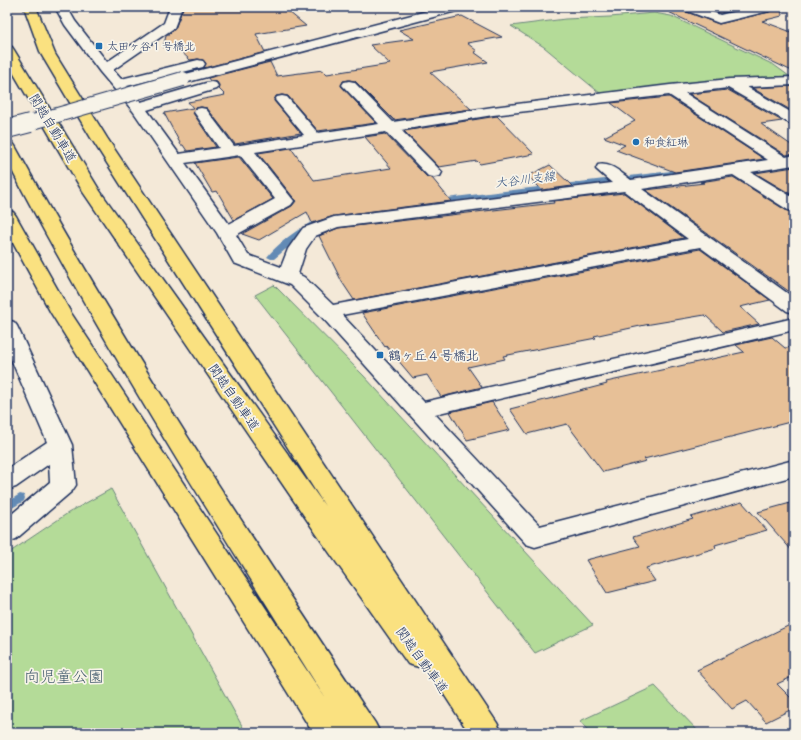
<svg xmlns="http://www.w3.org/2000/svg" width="801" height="740" font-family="Delius,'Klee One',sans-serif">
	<rect width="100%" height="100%" fill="#f4e9d8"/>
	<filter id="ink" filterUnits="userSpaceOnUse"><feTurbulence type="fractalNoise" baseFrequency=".025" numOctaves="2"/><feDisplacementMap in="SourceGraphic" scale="8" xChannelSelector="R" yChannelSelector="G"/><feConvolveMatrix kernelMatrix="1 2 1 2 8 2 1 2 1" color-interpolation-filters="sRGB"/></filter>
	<g filter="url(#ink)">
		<g fill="#b4db98" stroke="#68857b">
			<polygon points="654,13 671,16 774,65 789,76 723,80 601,94 544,47 511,26 565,19 610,17"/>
			<polygon points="274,285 364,376 593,625 535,653 255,295"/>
			<polygon points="111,489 246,733 7,733 7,554 68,513"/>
			<polygon points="655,686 700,733 590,733 580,721"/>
		</g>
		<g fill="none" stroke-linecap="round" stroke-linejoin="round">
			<g fill="#628ab5" fill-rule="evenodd">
				<polygon points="794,150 794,154 751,162 748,160 751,158"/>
				<polygon points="707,165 710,167 709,168 671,175 438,203 434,201 438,199 671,171"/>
				<path d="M330 215H333V219L309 230 274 259H271L267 257C281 240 309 220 330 215Z"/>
				<polygon points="20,494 24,495 25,498 24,501 7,511 7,502"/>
			</g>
		</g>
		<g fill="#e7c097" stroke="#1b2f5e">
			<polygon points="188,7 283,7 306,26 256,34 265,52 204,68 206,63 203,60 198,59 190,60 176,47 163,47 166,36 175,29 183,8"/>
			<polygon points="658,7 682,7 684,11 719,24 769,12 772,7 781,7 782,16 762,21 794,33 794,72"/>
			<polygon points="704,7 747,7 720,13"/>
			<polygon points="462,16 502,37 467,43 477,51 474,52 488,62 430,72 471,109 394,120 355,81 349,80 343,81 341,86 376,123 318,131 288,96 282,95 276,96 274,101 301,133 235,144 207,108 201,107 195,108 193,113 216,147 187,151 183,145 181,145 164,113 193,108 188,102 225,95 218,88 219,85 217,82 210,81 208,78 270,62 277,76 323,70 327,74 390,64 370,45 414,39 399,30"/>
			<polygon points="794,86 794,112 752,88"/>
			<polygon points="728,90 782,121 761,124 794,147 794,154 786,155 689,94"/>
			<polygon points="669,97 764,159 675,172 616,150 625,145 604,137 635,121 611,103"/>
			<polygon points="497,116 534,154 480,164 477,161 439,167 404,131"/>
			<polygon points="385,134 427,177 432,178 451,201 334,216 312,223 307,212 259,240 242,234 292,206 296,201 258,153 291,148 314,180 391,168 365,137"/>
			<polygon points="239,157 273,199 234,220 217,191 212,192 195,163"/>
			<polygon points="550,165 569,183 572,186 542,190 528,176"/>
			<polygon points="794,167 794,196 755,173"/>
			<polygon points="733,177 787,211 794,212 794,295 646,190 704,183 700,182"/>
			<polygon points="624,193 684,238 354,300 342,282 319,236 338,228 554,203 553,201"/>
			<polygon points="700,249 770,300 740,307 759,324 723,332 705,315 645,325 594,336 596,338 503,356 505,359 468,367 482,387 441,397 427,375 413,378 386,346 385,347 362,313"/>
			<polygon points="772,337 785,348 794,347 794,421 644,459 646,461 603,472 567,424 527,434 510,409 607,384 606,382 744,352 736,345"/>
			<polygon points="492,402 510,430 467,440 450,412"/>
			<polygon points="742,502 767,530 715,545 716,548 646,568 655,581 607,593 586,560 640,546 633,537 693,519 691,517"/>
			<polygon points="794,502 794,553 758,512"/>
			<polygon points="794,623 794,676 777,684 794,701 794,708 766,722 747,701 732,709 697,670"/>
		</g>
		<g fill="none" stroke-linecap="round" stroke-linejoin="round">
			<g stroke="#1b2f5e" stroke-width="3">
				<g id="minor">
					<path d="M55 7H67L75 21 107 62 164 23 170 7H182L174 28 113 70 121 79 198 60 203 61 205 64 203 67 127 86 141 102 206 83 211 82 216 83 218 86 216 89 147 110 179 154 219 148 194 112 196 109 201 108 206 109 234 146 304 135 275 100 277 97 282 96 287 97 318 133 379 124 342 85 344 82 349 81 354 82 393 122 493 107 670 85 730 79 794 77V85L747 87 794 114V125L789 123 728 88 685 93 786 157 794 155V165L751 172 794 198V211L788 210 733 175 642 189 794 298V313L787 311 700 247 342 315 424 402 794 318V330L435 414 540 526 794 460V476L535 547 526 544 321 316 290 285 234 263 217 233 133 111 100 72 65 25ZM669 95 768 160 631 180C621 173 611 162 598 165L596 169 612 183 334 217 303 228 288 249 281 267 248 255 236 235 291 205 294 201 255 152 386 132 428 176 434 177 440 176 442 172 401 130 493 115ZM240 155 275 199 229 224 185 163ZM624 191 688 239 333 305 304 277 298 274 306 249 315 236 338 227Z"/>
					<polygon points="442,7 462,7 460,10 188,82 183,83 178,82 176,79 178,76"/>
					<polygon points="683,7 700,7 720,15 754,7 771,8 769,11 719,23 685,10"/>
					<polygon points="7,320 14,322 17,326 72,445 76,485 72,491 16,539 7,542 7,518 50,482 49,464 16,487 7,490 7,469 47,442 7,350"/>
				</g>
			</g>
			<g stroke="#1b2f5e" stroke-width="3">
				<g id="highway">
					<polygon points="24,7 36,7 55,54 107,138 497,723 502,733 469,733 425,665 419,667 408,664 322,542 83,192 7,62 7,46 12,47 14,50 100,191 325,506 91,138 41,54"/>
					<path d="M7 141 13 143 15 146C124 345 249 534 375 723L380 733H347L344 729 346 733H313L51 313 7 232V211L13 212 16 216 71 313 325 698C215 522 103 346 7 161Z"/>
				</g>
			</g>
			<use href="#minor" fill="#f7f3e8" fill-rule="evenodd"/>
			<use href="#highway" fill="#fae180" fill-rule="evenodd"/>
			<g stroke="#1b2f5e" stroke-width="16" stroke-linecap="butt">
				<polyline id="minor-bridge-far1" points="26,124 183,79"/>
			</g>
			<g stroke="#1b2f5e" stroke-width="20" stroke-linecap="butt">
				<polyline id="minor-bridge" points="7,129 30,123"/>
			</g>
			<use href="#minor-bridge-far1" stroke="#f7f3e8" stroke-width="14"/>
			<use href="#minor-bridge" stroke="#f7f3e8" stroke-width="18"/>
		</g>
	</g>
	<g fill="#1f6fb2" stroke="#f7f3e8" stroke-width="1.5">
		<rect x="95" y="42" width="8" height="8" rx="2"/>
		<circle cx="636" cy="142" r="4"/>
		<rect x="376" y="351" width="8" height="8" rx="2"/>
	</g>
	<g text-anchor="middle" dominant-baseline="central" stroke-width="3.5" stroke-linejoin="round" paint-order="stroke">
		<g font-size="11" fill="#1b2f5e" stroke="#f7f3e8" text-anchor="start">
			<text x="107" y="46">太田ヶ谷１号橋北</text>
			<text x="644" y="142">和食紅琳</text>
		</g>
		<g font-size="12" font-style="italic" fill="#385582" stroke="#f7f3e8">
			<text transform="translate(525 179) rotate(-7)">大谷川支線</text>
		</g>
		<g font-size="13" fill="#1b2f5e" stroke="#f7f3e8">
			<text transform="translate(53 128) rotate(59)">関越自動車道</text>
			<text transform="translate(234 397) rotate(55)">関越自動車道</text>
			<text transform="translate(422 660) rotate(54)">関越自動車道</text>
		</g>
		<g font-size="13" fill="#1b2f5e" stroke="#f7f3e8" text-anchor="start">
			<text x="388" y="355">鶴ヶ丘４号橋北</text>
		</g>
		<g font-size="16" fill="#415a6c" stroke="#f7f3e8">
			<text x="64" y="676">向児童公園</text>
		</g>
	</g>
	<rect width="801" height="740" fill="none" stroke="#f7f3e8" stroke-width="24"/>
	<rect x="12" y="12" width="777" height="716" fill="none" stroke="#1b2f5e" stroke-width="1.5" filter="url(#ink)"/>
</svg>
